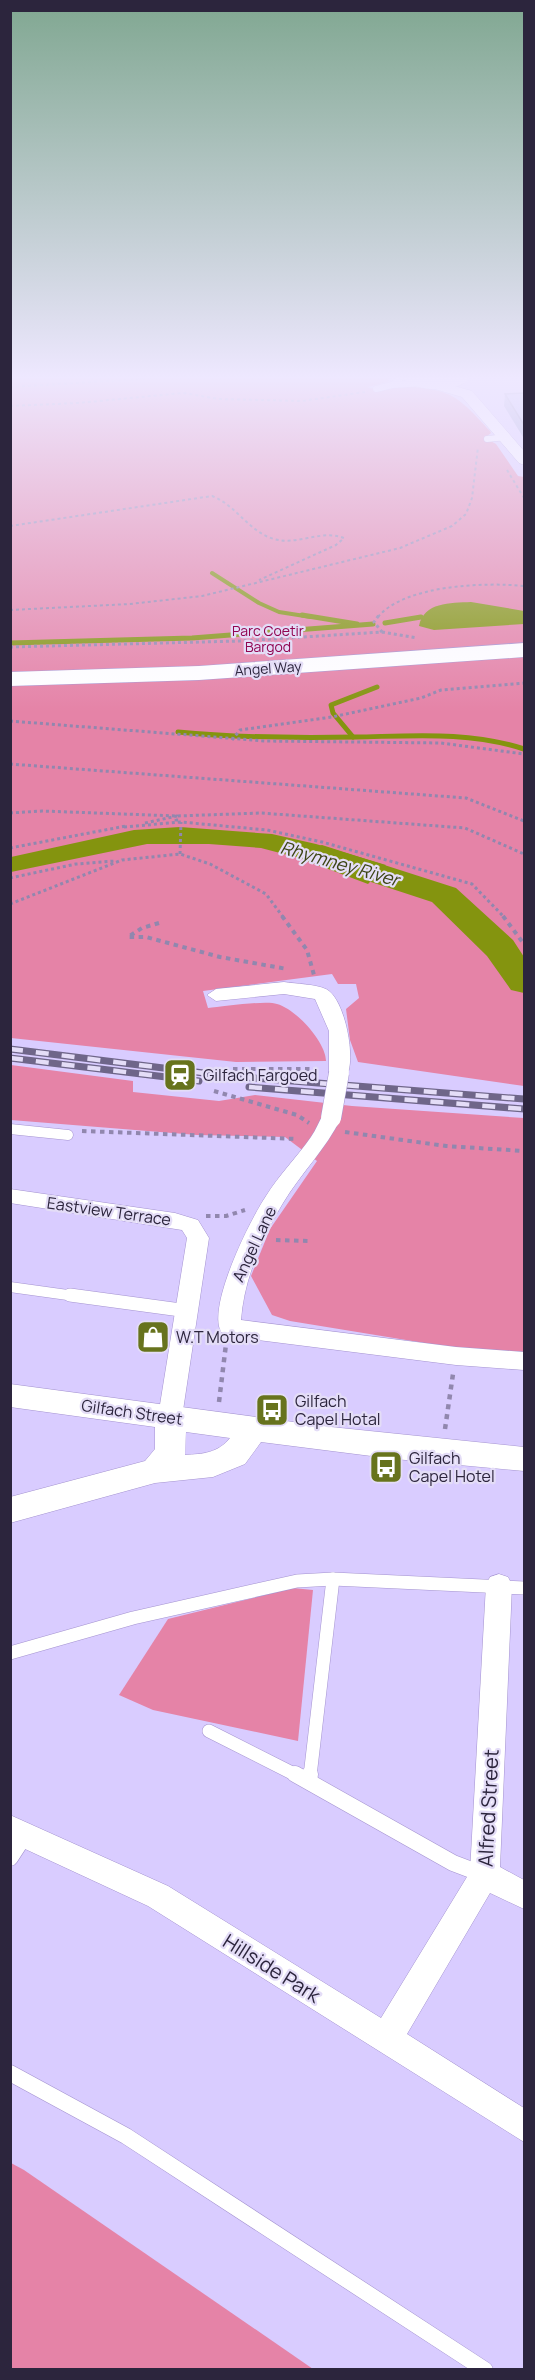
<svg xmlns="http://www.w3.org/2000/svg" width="535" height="2380" font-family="Manrope,sans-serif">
	<rect width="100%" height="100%" fill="#d9ccff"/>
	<g fill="#e583a7">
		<path d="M11 378H390L387 382 368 387C381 394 390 385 404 386 452 390 457 395 490 431L491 433 486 437 487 439 496 444 518 476 524 477V1086L358 1062 350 1040 346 1009 359 998 356 984H338L332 974 203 991 208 1008C222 1007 266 1000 277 1004 296 1009 326 1042 326 1061L236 1062 11 1038Z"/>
		<polygon points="11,1065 133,1081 133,1092 219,1101 255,1095 352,1106 524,1118 524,1353 455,1348 290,1321 272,1315 251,1276 270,1229 317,1161 285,1137 197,1135 11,1120"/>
		<polygon points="293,1588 313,1590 298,1741 153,1710 119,1695 168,1619"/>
		<polygon points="11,2163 24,2170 313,2369 11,2369"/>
	</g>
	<g fill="#84940f">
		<path d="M471 602 524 611V624L434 630 419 626C424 602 450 603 471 602Z"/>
		<polygon points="180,827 272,834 316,844 386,865 368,884 299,858 261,848 209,844 147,844 11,872 11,857 134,830"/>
	</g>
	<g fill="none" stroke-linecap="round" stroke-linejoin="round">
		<polyline stroke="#84940f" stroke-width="4" points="212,573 259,603 279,612 311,617"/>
		<g stroke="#84940f" stroke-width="5">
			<polyline points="302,615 357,624"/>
			<polyline points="385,623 421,617"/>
			<polyline points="10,643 192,638 373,624"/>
			<path d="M178 732C237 738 297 738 356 737 413 736 469 731 524 749"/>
			<polyline points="353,737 333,713 331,705 377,687"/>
		</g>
		<polygon fill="#84940f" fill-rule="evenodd" points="322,845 456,888 513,940 524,957 524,993 511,990 487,956 432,902 310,862 305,855 310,848"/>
		<g stroke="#a493d0" stroke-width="7">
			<g id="service-far3">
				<polyline points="401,378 392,385 424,383"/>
				<polyline points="376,389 392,385"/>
				<polyline points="487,439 507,437"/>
			</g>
		</g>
		<g stroke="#a493d0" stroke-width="11">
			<g id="service-far2">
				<polyline points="10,1129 68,1135"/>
				<polyline points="10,1287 82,1297"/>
			</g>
		</g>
		<g stroke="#a493d0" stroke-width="14">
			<g id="service-far1">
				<polyline points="70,1295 188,1311"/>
				<polyline points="10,1653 133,1618 297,1581 333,1579 524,1588"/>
				<polyline points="209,1731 298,1776"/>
				<polyline points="310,1776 333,1579"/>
			</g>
		</g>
		<g stroke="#a493d0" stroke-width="17">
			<g id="service">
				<polyline points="295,1774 453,1863 482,1874"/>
				<polyline points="309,1781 310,1774"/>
				<polyline points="10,1858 25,1835"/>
				<polyline points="10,2073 126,2136 485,2370"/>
			</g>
		</g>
		<g stroke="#a493d0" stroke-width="1">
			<g id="minor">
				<path d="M284 982C297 984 314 984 326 989 345 998 357 1061 346 1077H332L329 1073V1031L315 999 284 994 216 1001 207 995 216 989Z"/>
				<path d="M331 1111 338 1113 341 1118C326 1149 301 1173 283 1203 262 1238 244 1279 241 1320L456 1347 524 1352V1370L456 1365 250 1339 221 1332C207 1306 250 1220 266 1196 279 1175 297 1157 311 1137 316 1130 319 1121 324 1113Z"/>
				<polygon points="10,1189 175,1213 198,1220 209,1238 182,1417 178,1423 170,1426 162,1423 158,1417 187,1238 182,1230 10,1203"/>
				<polygon points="499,1574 508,1577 512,1585 500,1867 524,1880 524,1909 490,1893 407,2034 524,2108 524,2142 148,1906 10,1842 10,1815 168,1886 381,2018 470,1872 486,1585 490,1577"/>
			</g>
		</g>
		<g stroke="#a493d0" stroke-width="1">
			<g id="tertiary">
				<polygon points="433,380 472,391 524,451 524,465 519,463 462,397 428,387 428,381"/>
				<path d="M10 1384 331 1427 524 1447V1471L395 1459 261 1442 245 1464 213 1477 155 1483 10 1523V1497L145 1461 155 1449V1427L10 1407ZM186 1432 230 1438C218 1453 203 1454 185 1455Z"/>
			</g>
		</g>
		<g stroke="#a493d0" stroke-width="1">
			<g id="primary">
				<path d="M403 378H470C458 393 415 393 403 378Z"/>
				<polygon points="524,643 524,657 199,680 10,686 10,672 199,666"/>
			</g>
		</g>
		<g stroke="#9187ae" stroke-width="2" stroke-dasharray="3 3" stroke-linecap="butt">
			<polyline points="10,387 156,378"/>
			<polyline points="10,406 78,403 183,393 219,399 302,401 365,392"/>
			<polyline points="507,470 524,498"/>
			<path d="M10 526 212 496C236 505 249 532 274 539 297 546 321 529 344 538L336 545 259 580"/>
			<polyline points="10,610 130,604 202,596 400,548 452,526 466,514 472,498 478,447"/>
			<path d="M378 617C404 585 485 582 524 586"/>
		</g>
		<g stroke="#9187ae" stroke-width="3" stroke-dasharray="3 3" stroke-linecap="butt">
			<polyline points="382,632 417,638"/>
			<polyline points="10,647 240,641 382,632 374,622 379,615"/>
			<polyline points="10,721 265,741 441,743 524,754"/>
			<polyline points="232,740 240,730 332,717 421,698 441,690 524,683"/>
			<polyline points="10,764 466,798 524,821"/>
			<polyline points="10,813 42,811 177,816 261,813 465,828 524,854"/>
			<polyline points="145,823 177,816 176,820 180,820"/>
			<polyline points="124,827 181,822 267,830 322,842 472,884 504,917"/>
			<polyline points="10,848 126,826"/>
			<polyline points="180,854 181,822"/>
			<polyline points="10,878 76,864 115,861"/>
			<polyline points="10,904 122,860 180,854 210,864 266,894 283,917"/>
		</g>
		<g stroke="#9187ae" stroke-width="4" stroke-dasharray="4.5 4.5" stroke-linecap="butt">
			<polyline points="282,916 307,950 314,975"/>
			<polyline points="503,916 524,944"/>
			<polyline points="159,923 142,928 128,937 146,937 220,957 287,969"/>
			<polyline points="215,1069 318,1069"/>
			<polyline points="214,1091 297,1115 309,1123"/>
			<polyline points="82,1131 297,1139"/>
			<polyline points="345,1132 446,1146 524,1151"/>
			<polyline points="206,1216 226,1216 245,1210"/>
			<polyline points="276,1240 308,1241"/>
		</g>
		<g stroke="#9187ae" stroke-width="4.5" stroke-dasharray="5 5" stroke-linecap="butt">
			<polyline points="219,1402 226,1344"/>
			<polyline points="445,1429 453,1374"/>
		</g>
		<use href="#service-far3" stroke="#fff" stroke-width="6"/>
		<use href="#service-far2" stroke="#fff" stroke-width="10"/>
		<use href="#service-far1" stroke="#fff" stroke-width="13"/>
		<use href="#service" stroke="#fff" stroke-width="16"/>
		<use href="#minor" fill="#fff" fill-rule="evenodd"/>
		<use href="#tertiary" fill="#fff" fill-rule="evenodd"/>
		<use href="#primary" fill="#fff" fill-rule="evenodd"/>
		<g stroke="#6f6689" stroke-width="7">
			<g id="rail">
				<polyline points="10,1049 228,1076 524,1099"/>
				<polyline points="10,1058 199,1081"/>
				<polyline points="249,1087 524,1109"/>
			</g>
		</g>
		<use href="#rail" stroke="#e4ddf7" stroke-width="4.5" stroke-dasharray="13" stroke-linecap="butt"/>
		<g stroke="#a493d0" stroke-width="21" stroke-linecap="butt">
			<polyline id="minor-bridge" points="331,1118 339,1073"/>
		</g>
		<use href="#minor-bridge" stroke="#fff" stroke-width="20"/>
	</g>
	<polygon fill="#949ccf" points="525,393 525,437 523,437 504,406 505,394"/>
	<polygon fill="#acb5f1" stroke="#787fa9" stroke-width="1.5" points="525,393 525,425 524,425 505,394"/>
	<linearGradient id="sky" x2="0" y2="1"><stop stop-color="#80a791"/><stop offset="0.53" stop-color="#eee8ff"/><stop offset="1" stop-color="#eee8ff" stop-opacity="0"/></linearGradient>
	<rect width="535" height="712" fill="url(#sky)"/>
	<defs>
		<g id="station-square" transform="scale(1.725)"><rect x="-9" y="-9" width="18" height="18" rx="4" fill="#67731d" stroke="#e4ddf7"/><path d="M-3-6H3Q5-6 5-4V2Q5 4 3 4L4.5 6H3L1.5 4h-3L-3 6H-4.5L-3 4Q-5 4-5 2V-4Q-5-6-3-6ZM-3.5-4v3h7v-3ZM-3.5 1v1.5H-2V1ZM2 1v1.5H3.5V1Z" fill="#fff"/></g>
		<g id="shop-square" transform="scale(1.725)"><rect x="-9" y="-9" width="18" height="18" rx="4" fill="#67731d" stroke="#e4ddf7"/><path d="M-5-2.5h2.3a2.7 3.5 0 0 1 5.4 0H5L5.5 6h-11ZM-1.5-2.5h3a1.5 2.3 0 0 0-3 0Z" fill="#fff"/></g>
		<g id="bus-square" transform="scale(1.725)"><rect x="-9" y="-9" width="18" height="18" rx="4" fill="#67731d" stroke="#e4ddf7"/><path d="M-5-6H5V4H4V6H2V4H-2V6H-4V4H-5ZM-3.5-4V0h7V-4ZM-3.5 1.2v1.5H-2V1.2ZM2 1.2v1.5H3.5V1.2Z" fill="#fff"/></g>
	</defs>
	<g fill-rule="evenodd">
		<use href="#station-square" x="180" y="1075"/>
		<use href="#shop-square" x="153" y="1337"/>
		<use href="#bus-square" x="272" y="1410"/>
		<use href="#bus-square" x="386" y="1467"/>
	</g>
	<g text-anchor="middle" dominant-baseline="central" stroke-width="4.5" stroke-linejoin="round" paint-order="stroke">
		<g font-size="14" fill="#910551" stroke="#e4ddf7">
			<text x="268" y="630">Parc Coetir<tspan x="268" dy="16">Bargod</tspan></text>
		</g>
		<g font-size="14" fill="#2c253d" stroke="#e4ddf7">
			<text transform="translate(268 668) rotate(-4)">Angel Way</text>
		</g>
		<g font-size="16" fill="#2c253d" stroke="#e4ddf7" text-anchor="start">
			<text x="203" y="1075">Gilfach Fargoed</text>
			<text x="176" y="1337">W.T Motors</text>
			<text x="295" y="1401">Gilfach<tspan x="295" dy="18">Capel Hotal</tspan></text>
			<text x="409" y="1458">Gilfach<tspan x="409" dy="18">Capel Hotel</tspan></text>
		</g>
		<g font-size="16" fill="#2c253d" stroke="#e4ddf7">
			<text transform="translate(109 1211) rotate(8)">Eastview Terrace</text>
			<text transform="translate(254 1244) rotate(-65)">Angel Lane</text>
			<text transform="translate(132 1412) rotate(8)">Gilfach Street</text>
		</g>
		<g font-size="18" font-style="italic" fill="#3c4414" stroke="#e4ddf7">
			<text transform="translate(340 863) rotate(16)">Rhymney River</text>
		</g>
		<g font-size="20" fill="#2c253d" stroke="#e4ddf7">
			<text transform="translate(488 1808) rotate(-87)">Alfred Street</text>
			<text transform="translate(272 1968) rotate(32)">Hillside Park</text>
		</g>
	</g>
	<rect width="535" height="2380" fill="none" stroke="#2c253d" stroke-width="24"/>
</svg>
